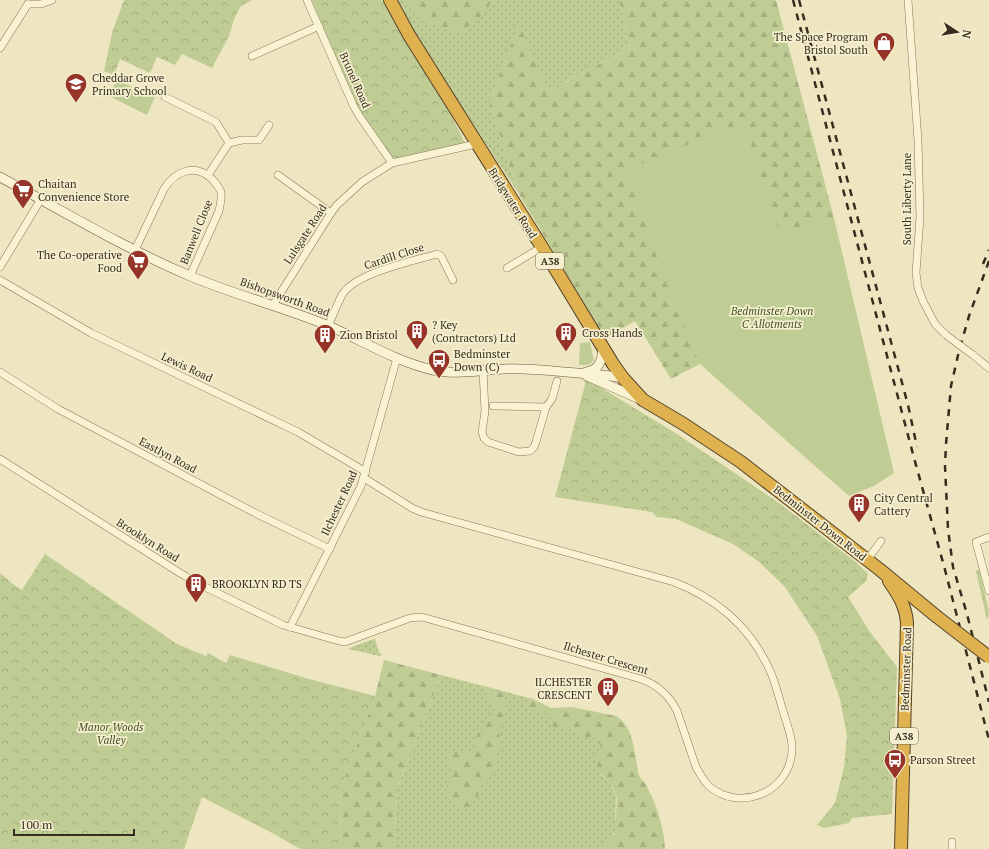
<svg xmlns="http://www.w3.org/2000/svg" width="989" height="849" font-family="'PT Serif',serif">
	<defs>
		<pattern id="grass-dots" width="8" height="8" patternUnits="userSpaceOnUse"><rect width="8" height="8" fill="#bfcc94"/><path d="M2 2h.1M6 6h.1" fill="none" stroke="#a5af7f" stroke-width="1.8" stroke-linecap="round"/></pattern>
		<pattern id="forest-firs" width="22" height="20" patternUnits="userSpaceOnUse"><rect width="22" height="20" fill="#bfcc94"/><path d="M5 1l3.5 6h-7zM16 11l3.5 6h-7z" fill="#a5af7f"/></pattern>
		<pattern id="park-crowns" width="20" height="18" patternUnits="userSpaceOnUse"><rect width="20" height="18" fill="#bfcc94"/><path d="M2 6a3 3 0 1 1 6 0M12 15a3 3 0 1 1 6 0" fill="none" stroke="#a5af7f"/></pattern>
	</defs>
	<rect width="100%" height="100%" fill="#eee6c0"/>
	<g fill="url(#grass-dots)">
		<polygon points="396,0 619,0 630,48 548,91 519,25 489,102 519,194 417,38"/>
		<polygon points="374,639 375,639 379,652 382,655 379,656 349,649 349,648"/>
		<polygon points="441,675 533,699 525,703 529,708 544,712 551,718 552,726 564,726 588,738 598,738 601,747 597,762 600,774 610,784 616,794 615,830 610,839 603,846 602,849 394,849 397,789"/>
	</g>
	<g fill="url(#forest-firs)">
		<polygon points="407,0 492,0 487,11 460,33 429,24 414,16"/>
		<polygon points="619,0 776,0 834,218 780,235 627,170 700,364 671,379 635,321 605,338 519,194 489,102 519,24 548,91 630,48"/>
		<polygon points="384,660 441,675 397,789 394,849 340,849 341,788 375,696"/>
		<path d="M489 687 498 691 508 700 499 731 501 748 496 756 498 763 493 769 491 777 481 787 477 797 469 806 463 808 443 796 447 789V781L451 777 452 768 447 754C456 747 463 751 472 755L475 752V743L479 731 485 730 486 722 491 718 494 709 492 703 485 700 486 691Z"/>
		<path d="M533 699 551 708 572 707 616 716C632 725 634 748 637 765 638 769 638 774 640 777 642 781 646 783 647 787 657 806 664 828 665 849H602V846L614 834C615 825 618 800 616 793 611 781 597 776 597 762 596 752 603 753 598 739L588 738 564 726 559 729 552 726 551 718 544 712 529 708 525 703Z"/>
	</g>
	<g fill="url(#park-crowns)">
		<polygon points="124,0 252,0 241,6 234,19 229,36 212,68 182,54 175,65 157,57 150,73 120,59 114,75 104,71 112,33"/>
		<polygon points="312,0 382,0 451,115 465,143 397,158 392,157 370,128 358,108"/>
		<polygon points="583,380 595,384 677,434 779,503 857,563 868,574 866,581 848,597 870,632 897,667 892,814 852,818 849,823 824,828 817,825 835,803 844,767 847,736 840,699 817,636 785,587 758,561 733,544 676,519 657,517 652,512 555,497 585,385 585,382"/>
		<polygon points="45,554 177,644 206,656 208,653 226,663 230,655 305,678 375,696 341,788 340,849 300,849 274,834 202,797 184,849 0,849 0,573 14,585 22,590"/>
		<polygon points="979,570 989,611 987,620 976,571"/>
	</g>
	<g fill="#bfcc94">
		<polygon points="117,80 155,97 147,115 109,96"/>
		<polygon points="744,122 780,235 834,218 894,473 874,486 849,496 700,364 626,170"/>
		<polygon points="590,342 594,361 587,365 579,365 580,343"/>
	</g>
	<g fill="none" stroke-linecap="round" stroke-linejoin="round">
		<g stroke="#877758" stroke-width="8">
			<g id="street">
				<polyline points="307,0 354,107 360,117 392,163"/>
				<polyline points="908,0 918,140 920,217 916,273 918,288 923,301 935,324 946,335"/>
				<polyline points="28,4 41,4 52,0"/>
				<polyline points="0,48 28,4"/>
				<polyline points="252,56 319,26"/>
				<polyline points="165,97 216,122 229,143 208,175"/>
				<polyline points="229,143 242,140 259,140 269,125"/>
				<polyline points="278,175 331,213"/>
				<path d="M135 250 164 189C175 171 195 163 212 179 216 183 219 187 221 192 222 199 220 205 219 211L190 276"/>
				<polyline points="0,267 41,199"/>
				<polyline points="507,268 542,247"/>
				<polyline points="0,280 91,333 298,432 366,472"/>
				<polyline points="273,305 331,213 337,205 362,182 392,163 476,144"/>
				<path d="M328 326C333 316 337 304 342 295 355 273 413 261 437 254L441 256 453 280"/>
				<polyline points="973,355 989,368"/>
				<polyline points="483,370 485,411 482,432 484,438 488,442 519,452 530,451 534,447 536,442 546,407 552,399 557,381"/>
				<polyline points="0,372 58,409 255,513 330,549"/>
				<polyline points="493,406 546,407"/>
				<path d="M0 459 180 573 201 585 283 625 339 641 345 642 410 618 422 617 641 679C658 685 669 695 677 711L696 767C700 774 704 782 710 787 739 811 784 794 791 758 795 743 787 725 783 711 779 698 776 685 771 673 752 629 718 599 674 582L421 512 412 508 364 478"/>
				<polyline points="989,537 976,542 989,591"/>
				<polyline points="867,560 881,541"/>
				<polyline points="290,627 361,486 397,358"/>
				<polyline points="952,849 952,842"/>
			</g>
		</g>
		<g stroke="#69583b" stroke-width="10">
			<g id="secondary">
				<path d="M0 177C63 211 124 248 190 276 235 295 283 307 329 326 363 341 397 362 433 370 456 375 481 370 504 369 528 368 552 371 577 373 593 374 608 375 623 378"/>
				<path d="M586 372C600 370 602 360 603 348"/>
				<polyline points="587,376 640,399"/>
			</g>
		</g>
		<g stroke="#55442c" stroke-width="14">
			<g id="highway">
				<polyline points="390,0 409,35 542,247 613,364 623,378 643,400 682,423 741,462 879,569 936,616"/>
				<path d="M889 581C898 594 906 606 907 623L901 849"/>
			</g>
		</g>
		<use href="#street" stroke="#f9f2d3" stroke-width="7"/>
		<use href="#secondary" stroke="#f9f2d3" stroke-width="9"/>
		<use href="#highway" stroke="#dfb14f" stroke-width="12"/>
		<g stroke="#372c1d" stroke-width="2.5" stroke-dasharray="7 7" stroke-linecap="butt">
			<polyline points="793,0 914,458 944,566 989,740"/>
			<polyline points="799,0 908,405 917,447"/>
			<polyline points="989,261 969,316 959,351 951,386 946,444 945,466 948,529 953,567 967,614 989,702"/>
			<polyline points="983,264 989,250"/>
		</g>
		<g stroke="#877758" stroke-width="8" stroke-linecap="butt">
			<polyline id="street-bridge" points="946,335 973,355"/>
		</g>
		<g stroke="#55442c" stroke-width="14" stroke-linecap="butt">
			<polyline id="highway-bridge" points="936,616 989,657"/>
		</g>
		<use href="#street-bridge" stroke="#f9f2d3" stroke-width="7"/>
		<use href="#highway-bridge" stroke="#dfb14f" stroke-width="12"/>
	</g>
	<defs>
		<g id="shop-pin" transform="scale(1.15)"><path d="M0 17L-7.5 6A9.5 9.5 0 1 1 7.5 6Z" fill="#973428" stroke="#f5efd0"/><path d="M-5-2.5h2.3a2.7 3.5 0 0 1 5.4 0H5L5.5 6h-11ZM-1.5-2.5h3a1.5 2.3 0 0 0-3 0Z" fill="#fff"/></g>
		<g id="school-pin" transform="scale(1.15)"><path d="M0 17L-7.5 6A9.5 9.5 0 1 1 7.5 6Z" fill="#973428" stroke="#f5efd0"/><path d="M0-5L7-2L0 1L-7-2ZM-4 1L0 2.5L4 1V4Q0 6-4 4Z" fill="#fff"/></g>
		<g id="supermarket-pin" transform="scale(1.15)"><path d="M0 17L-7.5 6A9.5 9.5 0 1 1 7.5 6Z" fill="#973428" stroke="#f5efd0"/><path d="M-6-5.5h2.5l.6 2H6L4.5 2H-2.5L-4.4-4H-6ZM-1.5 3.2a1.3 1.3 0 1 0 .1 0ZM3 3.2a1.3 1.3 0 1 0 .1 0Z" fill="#fff"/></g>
		<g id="building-pin" transform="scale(1.15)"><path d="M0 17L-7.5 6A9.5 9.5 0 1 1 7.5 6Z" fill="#973428" stroke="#f5efd0"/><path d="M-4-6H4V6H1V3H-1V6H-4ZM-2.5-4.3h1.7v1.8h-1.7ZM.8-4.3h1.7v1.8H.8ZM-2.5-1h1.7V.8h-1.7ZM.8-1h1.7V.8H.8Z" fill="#fff"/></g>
		<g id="bus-pin" transform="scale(1.15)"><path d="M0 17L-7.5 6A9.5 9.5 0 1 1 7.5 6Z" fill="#973428" stroke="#f5efd0"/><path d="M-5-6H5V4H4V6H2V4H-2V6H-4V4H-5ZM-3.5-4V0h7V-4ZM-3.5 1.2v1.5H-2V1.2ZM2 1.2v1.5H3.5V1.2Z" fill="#fff"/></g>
	</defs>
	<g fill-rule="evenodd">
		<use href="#shop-pin" x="884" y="43"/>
		<use href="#school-pin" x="76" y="84"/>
		<use href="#supermarket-pin" x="23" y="190"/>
		<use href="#supermarket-pin" x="138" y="261"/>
		<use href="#building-pin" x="417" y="331"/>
		<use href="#building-pin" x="566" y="333"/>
		<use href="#building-pin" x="325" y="335"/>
		<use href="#bus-pin" x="439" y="360"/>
		<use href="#building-pin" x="859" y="504"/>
		<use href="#building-pin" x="196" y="584"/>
		<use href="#building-pin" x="608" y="688"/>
		<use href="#bus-pin" x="895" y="760"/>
	</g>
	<g text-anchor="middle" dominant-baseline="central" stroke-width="3.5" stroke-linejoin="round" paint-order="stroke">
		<g fill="#f5efd0" stroke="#706653" stroke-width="1">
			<rect x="536" y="253" width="28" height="16" rx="3"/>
			<rect x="890" y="728" width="28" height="16" rx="3"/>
		</g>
		<g font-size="10" font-weight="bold" fill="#372c1d">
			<text x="550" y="261">A38</text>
			<text x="904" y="736">A38</text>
		</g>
		<g font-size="11" fill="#372c1d" stroke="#f5efd0" text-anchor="start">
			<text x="868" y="37" text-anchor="end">The Space Program<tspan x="868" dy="13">Bristol South</tspan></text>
			<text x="92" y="78">Cheddar Grove<tspan x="92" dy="13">Primary School</tspan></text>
			<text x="38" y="184">Chaitan<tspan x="38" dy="13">Convenience Store</tspan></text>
			<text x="122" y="255" text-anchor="end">The Co-operative<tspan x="122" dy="13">Food</tspan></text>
			<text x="432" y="325">? Key<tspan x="432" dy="13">(Contractors) Ltd</tspan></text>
			<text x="582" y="333">Cross Hands</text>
			<text x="340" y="335">Zion Bristol</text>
			<text x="454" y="354">Bedminster<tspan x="454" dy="13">Down (C)</tspan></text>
			<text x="874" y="498">City Central<tspan x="874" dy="13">Cattery</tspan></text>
			<text x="212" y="584">BROOKLYN RD TS</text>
			<text x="592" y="682" text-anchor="end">ILCHESTER<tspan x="592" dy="13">CRESCENT</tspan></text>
			<text x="910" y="760">Parson Street</text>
		</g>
		<g font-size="11" fill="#372c1d" stroke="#f5efd0">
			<text transform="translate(355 80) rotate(66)">Brunel Road</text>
			<text transform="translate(907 199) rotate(-90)">South Liberty Lane</text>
			<text transform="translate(513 203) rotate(58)">Bridgwater Road</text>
			<text transform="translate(196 232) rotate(-68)">Banwell Close</text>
			<text transform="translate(305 234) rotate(-57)">Lulsgate Road</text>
			<text transform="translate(394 256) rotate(-18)">Cardill Close</text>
			<text transform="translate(285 297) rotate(20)">Bishopsworth Road</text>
			<text transform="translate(187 367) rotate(25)">Lewis Road</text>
			<text transform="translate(168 455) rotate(28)">Eastlyn Road</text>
			<text transform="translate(339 503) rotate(-65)">Ilchester Road</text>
			<text transform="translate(820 523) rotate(38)">Bedminster Down Road</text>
			<text transform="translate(148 540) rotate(32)">Brooklyn Road</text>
			<text transform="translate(606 658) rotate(17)">Ilchester Crescent</text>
			<text transform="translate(906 669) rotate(-88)">Bedminster Road</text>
		</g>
		<g font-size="11" font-style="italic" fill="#415323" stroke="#f5efd0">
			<text x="772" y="311">Bedminster Down<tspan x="772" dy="13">C Allotments</tspan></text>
			<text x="111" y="727">Manor Woods<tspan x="111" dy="13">Valley</tspan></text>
		</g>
	</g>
	<g transform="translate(957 32) rotate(102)" stroke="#f5efd0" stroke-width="3" paint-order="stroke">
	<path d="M0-3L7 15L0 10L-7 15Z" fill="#372c1d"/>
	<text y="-6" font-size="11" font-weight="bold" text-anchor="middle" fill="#372c1d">N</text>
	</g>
	<path d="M14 829v6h120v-6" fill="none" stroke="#372c1d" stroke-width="2"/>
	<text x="20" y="829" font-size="12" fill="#372c1d" stroke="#f5efd0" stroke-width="3" paint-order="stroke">100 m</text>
</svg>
